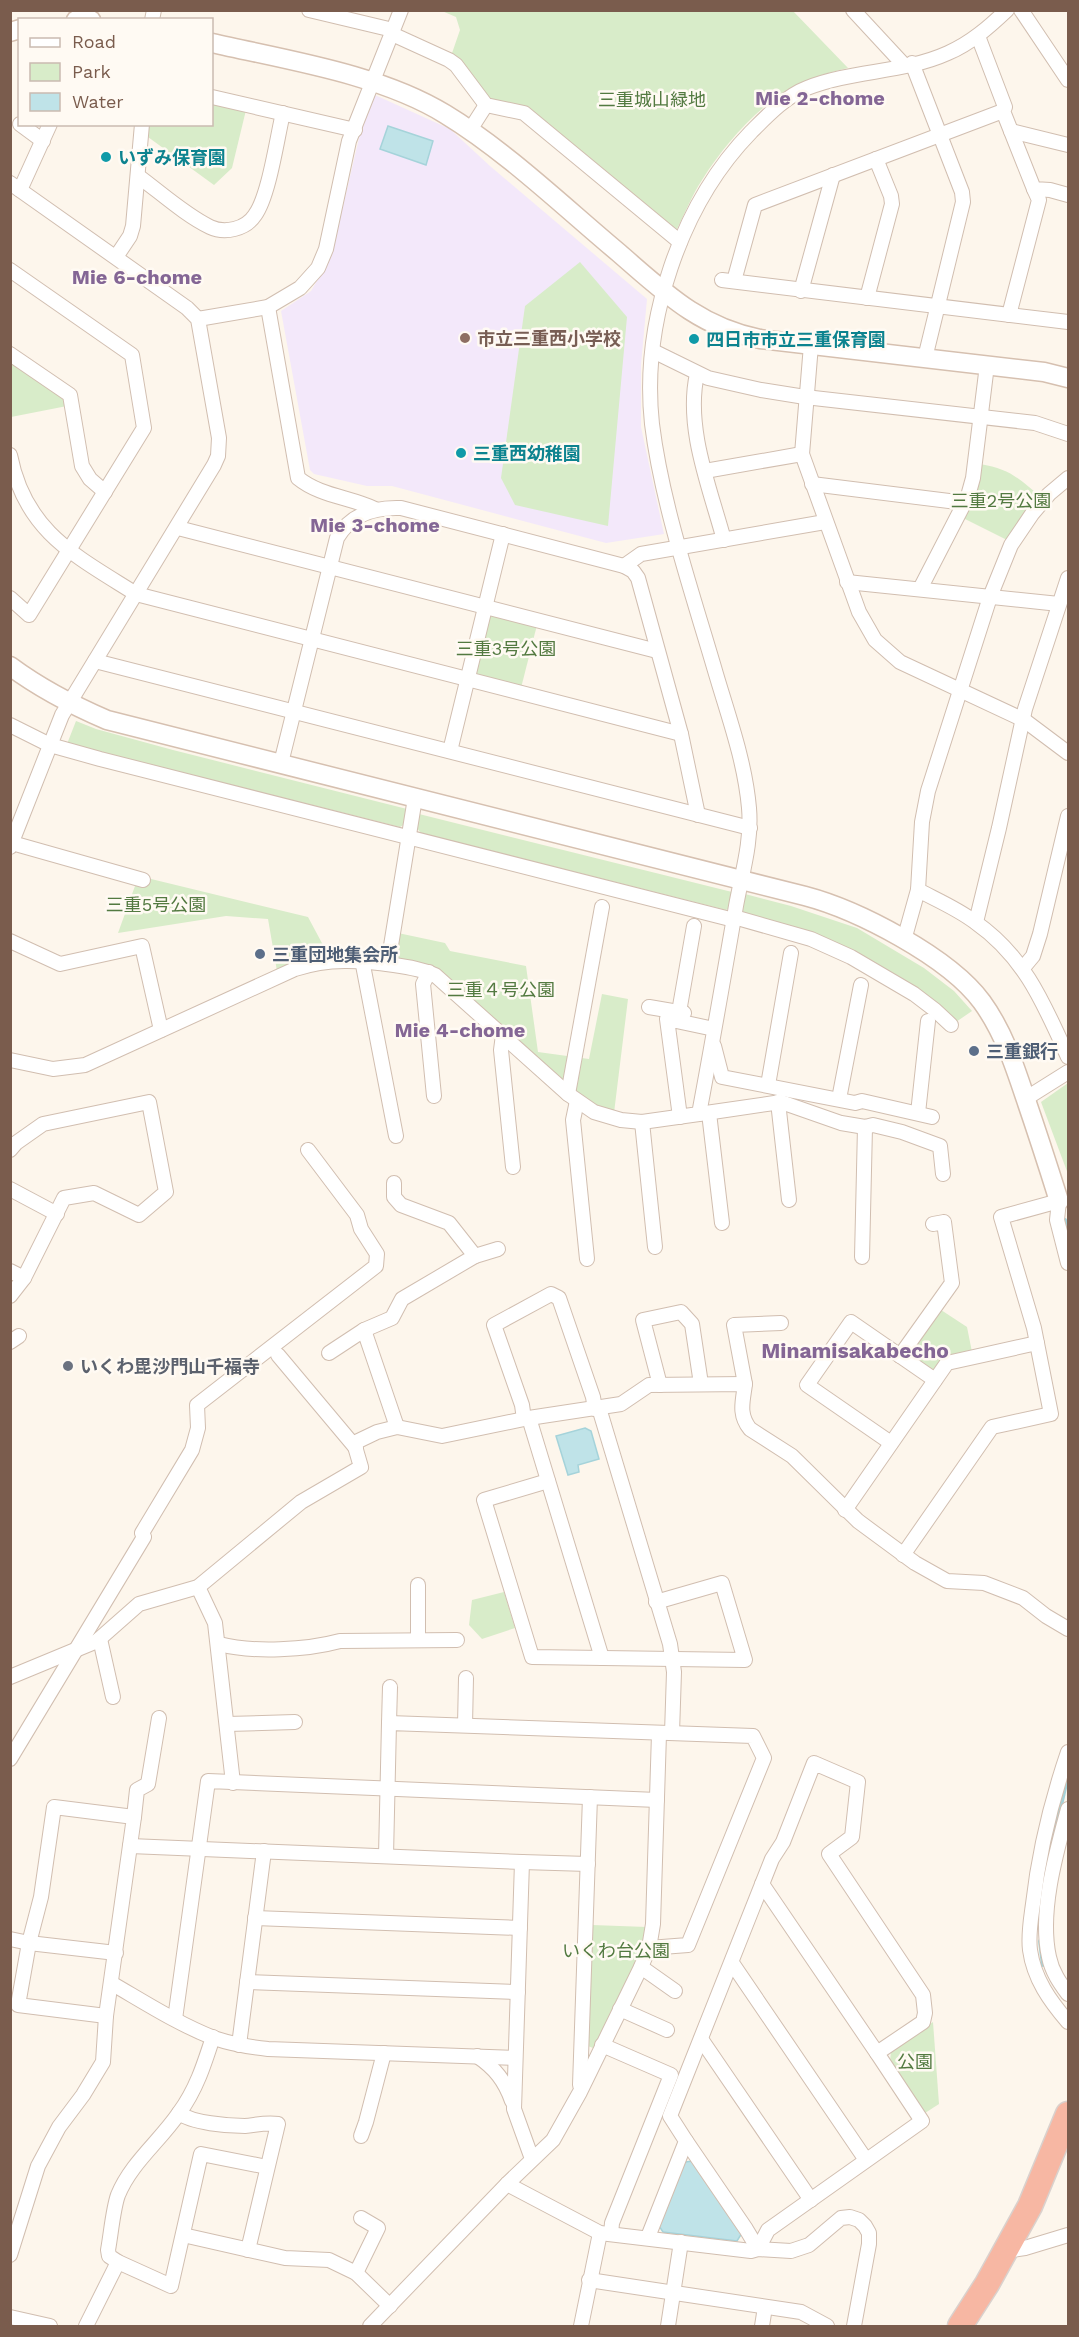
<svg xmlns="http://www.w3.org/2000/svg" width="1079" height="2337" font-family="'Work Sans','Noto Sans JP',sans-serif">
	<rect width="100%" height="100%" fill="#fdf6ec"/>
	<polygon fill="#f3e8fa" points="375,95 450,129 490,166 647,299 641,365 641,427 664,534 606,543 392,486 367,486 314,474 310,470 281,311 311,291 331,257 360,134"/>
	<g fill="#d8ecc9">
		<path d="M442 11H793L848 68C826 73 802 80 784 92 751 114 723 147 702 180 692 195 685 213 677 229L672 230 543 122 489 101 451 56 460 30 456 17Z"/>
		<polygon points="212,102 246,110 232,168 214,185 148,137 149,125 212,124"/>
		<polygon points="580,262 627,317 608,526 515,505 501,478 525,306"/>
		<polygon points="10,360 65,399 67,406 11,417"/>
		<path d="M980 464C1010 469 1018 478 1041 497L1009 541 963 518Z"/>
		<polygon points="493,614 537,625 521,688 479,677 476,672 489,617"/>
		<polygon points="76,721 96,729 173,750 407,809 405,824 400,827 67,744"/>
		<polygon points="419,814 732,892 731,907 726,910 421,833 416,827"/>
		<polygon points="147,878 308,917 323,945 324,956 277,971 268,919 226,916 118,933 135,886 141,886"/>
		<polygon points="745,894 791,906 857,928 924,968 954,991 972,1011 956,1022 923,994 746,916 742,910"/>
		<polygon points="398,933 445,943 450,951 526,966 538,1052 589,1059 602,994 628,999 614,1113 600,1108 575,1093 437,970 396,960"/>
		<polygon points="1068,1083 1068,1174 1041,1102"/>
		<polygon points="938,1308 967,1327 972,1352 934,1372 908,1353"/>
		<polygon points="504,1592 515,1628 482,1639 469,1625 472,1600"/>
		<path d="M592 1925 647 1927C645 1963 610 2016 593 2048L588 2046Z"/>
		<polygon points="933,2022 939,2104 925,2113 890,2062 891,2051"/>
	</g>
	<g fill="#bfe3e8" stroke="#a5d3da" stroke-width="1.5">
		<polygon points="388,126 433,141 426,165 380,149"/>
		<polygon points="585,1428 591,1431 599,1459 578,1465 579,1472 568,1475 556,1436"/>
		<polygon points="693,2161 742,2233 737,2241 663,2232 659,2226 685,2162"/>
	</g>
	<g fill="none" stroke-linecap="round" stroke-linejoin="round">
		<g stroke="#a5d3da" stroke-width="4">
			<polyline points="1065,1220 1068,1233"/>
			<polyline points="1052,1844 1068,1775"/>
			<polyline points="1040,1941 1043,1965"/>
		</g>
		<g stroke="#d1beb0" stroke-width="16">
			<g id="street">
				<polyline points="309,10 393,30"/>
				<polyline points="853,10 904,65"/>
				<polyline points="1021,10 1068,80"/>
				<polyline points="152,20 154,10"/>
				<polyline points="392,34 449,60 456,65 486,105 524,113 680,242"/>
				<polyline points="978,36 1005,107 1003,111 1034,189 1050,190 1068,195"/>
				<polyline points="912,63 962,192 963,202 925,358"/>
				<polyline points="212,97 355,130"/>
				<polyline points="20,124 43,141"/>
				<polyline points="470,130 486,105"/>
				<polyline points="1011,131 1068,145"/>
				<path d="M138 176C160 192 185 215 210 227 225 234 246 229 255 215 269 196 277 138 283 113"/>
				<polyline points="10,183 187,308 198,319 219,438 218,456 214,465 62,715 10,847"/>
				<polyline points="20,190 50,124"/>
				<polyline points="116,257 130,236 133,226 142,124"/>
				<polyline points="10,270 132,355 144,428 29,615 10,598"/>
				<polyline points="722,280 1068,322"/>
				<polyline points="734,281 755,205 1003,111"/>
				<polyline points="801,291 833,175"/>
				<polyline points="867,298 892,204 891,196 876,159"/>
				<path d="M268 307 298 478C320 496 350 497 375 509"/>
				<polyline points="1009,315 1039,200 1034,189"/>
				<polyline points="198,319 268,307 300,288 318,268 326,249 349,141 401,10"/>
				<polyline points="811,345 802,454 859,612 875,640 900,662 1024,720 1068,753"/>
				<polyline points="653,351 708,378 761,390 805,397 1035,423 1068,434"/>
				<polyline points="10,354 70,395 82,466 90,479 105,492"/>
				<path d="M697 374C685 428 710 488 724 540"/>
				<path d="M10 455C25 532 76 556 136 594L681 734"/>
				<polyline points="705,471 802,454"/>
				<polyline points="812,484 965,503"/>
				<polyline points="178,528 657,651"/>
				<polyline points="624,566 641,554 825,522"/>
				<polyline points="847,582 1059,604"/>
				<polyline points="920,589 968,496 973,478 987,365"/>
				<polyline points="95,661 750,828"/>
				<polyline points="10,725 50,745 100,759 734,920"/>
				<polyline points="450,751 503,534"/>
				<path d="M281 763 337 538C351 514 374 507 401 508L624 566 633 571 638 578 681 734 698 815"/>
				<polyline points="12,843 143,880"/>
				<path d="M918 890C937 900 958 909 975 922 1025 957 1044 1004 1068 1057"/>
				<polyline points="734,917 811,939 851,957 914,994 935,1010 951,1025"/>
				<polyline points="976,922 999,828 1025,709 1068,578"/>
				<polyline points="904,940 918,890 922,822 928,791 990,597 1011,545 1032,514 1049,494 1068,478"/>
				<polyline points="10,941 60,964 142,946 161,1030"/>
				<polyline points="362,960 396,1136"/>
				<polyline points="388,964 415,798"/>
				<polyline points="1023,968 1033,956 1040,934 1068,816"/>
				<polyline points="429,972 423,984 434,1096"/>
				<polyline points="649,1007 684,1013"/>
				<polyline points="679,1012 694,926"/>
				<polyline points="503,1035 501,1050 513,1167"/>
				<polyline points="714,1046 722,1077 855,1103 862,1101 932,1117"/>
				<path d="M10 1060 53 1069 85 1065 295 969C329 958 360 960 394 965 408 967 422 969 435 975L568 1094 594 1112 621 1120 642 1122 699 1114C712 1045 724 975 736 906 742 873 752 842 749 808 745 762 729 718 716 674 693 595 662 505 652 424 641 323 680 205 751 132 767 116 786 96 807 88 852 70 904 73 948 53 971 43 989 27 1007 10"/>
				<polyline points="768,1085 791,953"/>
				<polyline points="568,1094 602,907"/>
				<polyline points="839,1099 861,985"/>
				<polyline points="1025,1099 1068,1072"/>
				<polyline points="577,1101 573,1120 587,1259"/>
				<polyline points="778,1102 789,1200"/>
				<polyline points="709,1113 722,1223"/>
				<polyline points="918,1113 928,1021"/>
				<polyline points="699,1114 781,1102 841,1123 865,1127 873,1125 902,1132 940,1146 943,1174"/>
				<polyline points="680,1117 667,1019 714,1029"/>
				<polyline points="642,1122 655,1247"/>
				<polyline points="10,1150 16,1143 43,1124 149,1102 166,1192 139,1215 94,1193 64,1198 24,1278 10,1296"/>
				<polyline points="10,1189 57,1214"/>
				<polyline points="1059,1201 1057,1220 1068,1263"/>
				<polyline points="475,1256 498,1249"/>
				<polyline points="862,1257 865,1127"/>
				<polyline points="10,1271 24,1278"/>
				<polyline points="364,1330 392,1318 402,1299 475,1256 449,1223 401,1205 394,1197 394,1183"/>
				<polyline points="10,1342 19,1336"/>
				<polyline points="329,1353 364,1330 397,1427"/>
				<polyline points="278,1355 356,1448"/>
				<polyline points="900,1356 952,1283 944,1222 933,1224"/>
				<polyline points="745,1384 734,1325 781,1323"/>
				<polyline points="660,1385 643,1320 681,1312 692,1324 701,1384"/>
				<polyline points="599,1408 670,1644 674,1672 672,1733"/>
				<polyline points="529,1418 602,1658"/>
				<polyline points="524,1419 522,1405 494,1325 551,1294 559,1298 593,1397 595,1409"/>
				<polyline points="891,1443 807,1385 851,1322 935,1380"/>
				<polyline points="548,1481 484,1500 532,1657 745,1660 722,1583 656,1602"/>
				<polyline points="845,1510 947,1363 1037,1343"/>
				<polyline points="903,1555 992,1427 1051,1414 1034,1328 1001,1217 1059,1201"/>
				<polyline points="418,1585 418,1640"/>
				<polyline points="198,1587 215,1623 233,1783"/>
				<polyline points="100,1639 113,1697"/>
				<path d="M219 1644C253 1653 307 1650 340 1641L457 1640"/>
				<path d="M10 1677 97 1641 139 1604 198 1587 301 1502 361 1467 354 1443 377 1432 397 1427 442 1436 529 1418 621 1404 649 1385 745 1384C743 1401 738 1414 750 1429L792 1456 858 1521 915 1563 947 1581 984 1583 1023 1598 1046 1616 1068 1629"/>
				<polyline points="389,1723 390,1687"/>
				<polyline points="227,1724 295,1722"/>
				<polyline points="465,1725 466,1678"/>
				<path d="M1068 1752C1051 1802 1039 1851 1033 1904 1031 1919 1028 1935 1030 1950 1034 1979 1050 2001 1068 2022"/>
				<polyline points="10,1759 144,1537 142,1533 192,1450 198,1428 197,1405 376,1266 377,1254 361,1229 357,1215 308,1150"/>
				<polygon points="54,1807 134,1817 106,2016 18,2005 29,1943 41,1897"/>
				<path d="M1068 1809C1056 1853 1039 1912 1049 1957 1052 1972 1060 1983 1068 1994"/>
				<polyline points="134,1817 137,1790 148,1784 159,1718"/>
				<polyline points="130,1846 522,1862 514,2109 532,2159"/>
				<polyline points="386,1856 389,1723 753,1736 764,1758 688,1945 649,1948"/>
				<polyline points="522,1862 588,1864"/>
				<polyline points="762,1884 877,2053"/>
				<polyline points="255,1918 520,1928"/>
				<polyline points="10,1939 29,1943 116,1953"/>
				<polyline points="732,1963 866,2160"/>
				<polyline points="641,1967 675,1991"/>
				<polyline points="247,1982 518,1992"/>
				<path d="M111 1983C144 2002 178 2024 214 2038 231 2044 249 2047 268 2049L515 2058"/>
				<polyline points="620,2009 667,2030"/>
				<polyline points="175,2019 208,1781 657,1800"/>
				<polyline points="701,2039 811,2200"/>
				<polyline points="239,2045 264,1851"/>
				<polyline points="602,2045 671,2075 612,2223 611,2234"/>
				<path d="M477 2056C495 2068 505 2081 512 2101"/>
				<polyline points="580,2085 590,1797"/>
				<path d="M179 2113C192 2123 228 2126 245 2126 256 2125 266 2122 278 2124L248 2250"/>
				<polyline points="361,2136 366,2122 384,2053"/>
				<polyline points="686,2141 746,2229 758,2249"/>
				<polyline points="507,2184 600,2233 751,2251 758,2249 791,2251 809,2245 841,2218 850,2217 859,2220 865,2226 869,2233 869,2244 854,2326"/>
				<polyline points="183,2235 285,2258 329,2260 356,2273 390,2306"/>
				<polyline points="648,2237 686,2141 670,2116 772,1859 783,1842 814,1763 858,1782 852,1837 829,1854 923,1995 925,2013 923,2022 877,2053 922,2121 768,2230 758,2249"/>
				<polyline points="1005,2251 1025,2248 1068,2235"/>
				<polyline points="10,2255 38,2166 59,2127 83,2095 103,2062 106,2016"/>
				<polyline points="118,2262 171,2286 201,2154 267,2167"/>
				<polyline points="356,2273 378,2228 361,2218"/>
				<polyline points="589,2280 801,2312 827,2326"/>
				<polyline points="10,2317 50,2326"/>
				<path d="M86 2326 118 2262 109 2256 108 2250C111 2234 113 2209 118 2195 131 2163 160 2141 179 2113 196 2090 204 2065 213 2037"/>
				<polyline points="370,2326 507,2184 553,2140 580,2092 641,1967 649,1948 653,1924 659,1734"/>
				<polyline points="581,2326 600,2233"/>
				<polyline points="668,2326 681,2242"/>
				<polyline points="762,2326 765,2307"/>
			</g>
		</g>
		<g stroke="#d6c0b0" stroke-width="21">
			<g id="secondary">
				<polyline points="76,20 91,20"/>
				<polyline points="10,32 20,29"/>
				<path d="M212 43C286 60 380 74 445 114 506 151 564 207 619 253 664 292 699 327 760 339L1044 372 1068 378"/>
				<path d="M10 666C41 689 72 705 107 720L805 896C858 910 949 957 982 1002 1003 1031 1014 1064 1025 1097 1037 1132 1048 1166 1059 1201"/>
			</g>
		</g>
		<g stroke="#dad1cd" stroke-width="27">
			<polyline id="highway" points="960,2326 987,2284 1030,2206 1068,2114"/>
		</g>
		<use href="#street" stroke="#fff" stroke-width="14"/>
		<use href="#secondary" stroke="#fff" stroke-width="18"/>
		<use href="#highway" stroke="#f7b7a3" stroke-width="24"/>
	</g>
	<g fill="#0f9aa8" stroke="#fffaf3" stroke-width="2">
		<circle cx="106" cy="157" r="6"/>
		<circle cx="694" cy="339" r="6"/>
		<circle cx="461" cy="453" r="6"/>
	</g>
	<circle fill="#8d6e63" stroke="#fffaf3" stroke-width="2" cx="465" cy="338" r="6"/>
	<g fill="#5c6f8a" stroke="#fffaf3" stroke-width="2">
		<circle cx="260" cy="954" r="6"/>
		<circle cx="974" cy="1051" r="6"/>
	</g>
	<circle fill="#6b7280" stroke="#fffaf3" stroke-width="2" cx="68" cy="1366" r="6"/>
	<g text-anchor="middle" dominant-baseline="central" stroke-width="5" stroke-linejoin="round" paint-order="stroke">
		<g font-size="18" fill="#537a41" stroke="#fffaf3">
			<text x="652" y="99">三重城山緑地</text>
			<text x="1001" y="500">三重2号公園</text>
			<text x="506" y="648">三重3号公園</text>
			<text x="156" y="904">三重5号公園</text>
			<text x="501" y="989">三重４号公園</text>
			<text x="616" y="1950">いくわ台公園</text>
			<text x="915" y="2061">公園</text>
		</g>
		<g font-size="18" font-weight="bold" fill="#0d838f" stroke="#fffaf3" text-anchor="start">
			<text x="118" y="157">いずみ保育園</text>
			<text x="706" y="339">四日市市立三重保育園</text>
			<text x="473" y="453">三重西幼稚園</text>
		</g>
		<g font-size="18" font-weight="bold" fill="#785e54" stroke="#fffaf3" text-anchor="start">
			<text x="477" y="338">市立三重西小学校</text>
		</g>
		<g font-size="18" font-weight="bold" fill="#4e5e75" stroke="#fffaf3" text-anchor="start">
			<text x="272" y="954">三重団地集会所</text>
			<text x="986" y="1051">三重銀行</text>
		</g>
		<g font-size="18" font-weight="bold" fill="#5b616d" stroke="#fffaf3" text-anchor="start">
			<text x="80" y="1366">いくわ毘沙門山千福寺</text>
		</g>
		<g font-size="20" font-weight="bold" fill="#846695" stroke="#fffaf3">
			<text x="820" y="98">Mie 2-chome</text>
			<text x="137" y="277">Mie 6-chome</text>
			<text x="375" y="525">Mie 3-chome</text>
			<text x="460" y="1030">Mie 4-chome</text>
		</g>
		<g font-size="21" font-weight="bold" fill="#846695" stroke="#fffaf3">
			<text x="855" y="1350">Minamisakabecho</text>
		</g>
	</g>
	<rect width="1079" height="2337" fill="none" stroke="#7a5c4d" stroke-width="24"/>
	<rect x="18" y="18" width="195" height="108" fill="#fffaf3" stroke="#cabbb1" stroke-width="1.5"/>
	<rect x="30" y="38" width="30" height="9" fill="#ffffff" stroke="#cabbb1" stroke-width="1.5"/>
	<text x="72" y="48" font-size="18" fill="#7a5c4d">Road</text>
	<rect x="30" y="63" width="30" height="18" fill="#d8ecc9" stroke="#cabbb1" stroke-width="1.5"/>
	<text x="72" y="78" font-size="18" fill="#7a5c4d">Park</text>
	<rect x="30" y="93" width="30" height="18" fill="#bfe3e8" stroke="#cabbb1" stroke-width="1.5"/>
	<text x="72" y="108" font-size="18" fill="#7a5c4d">Water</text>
</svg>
